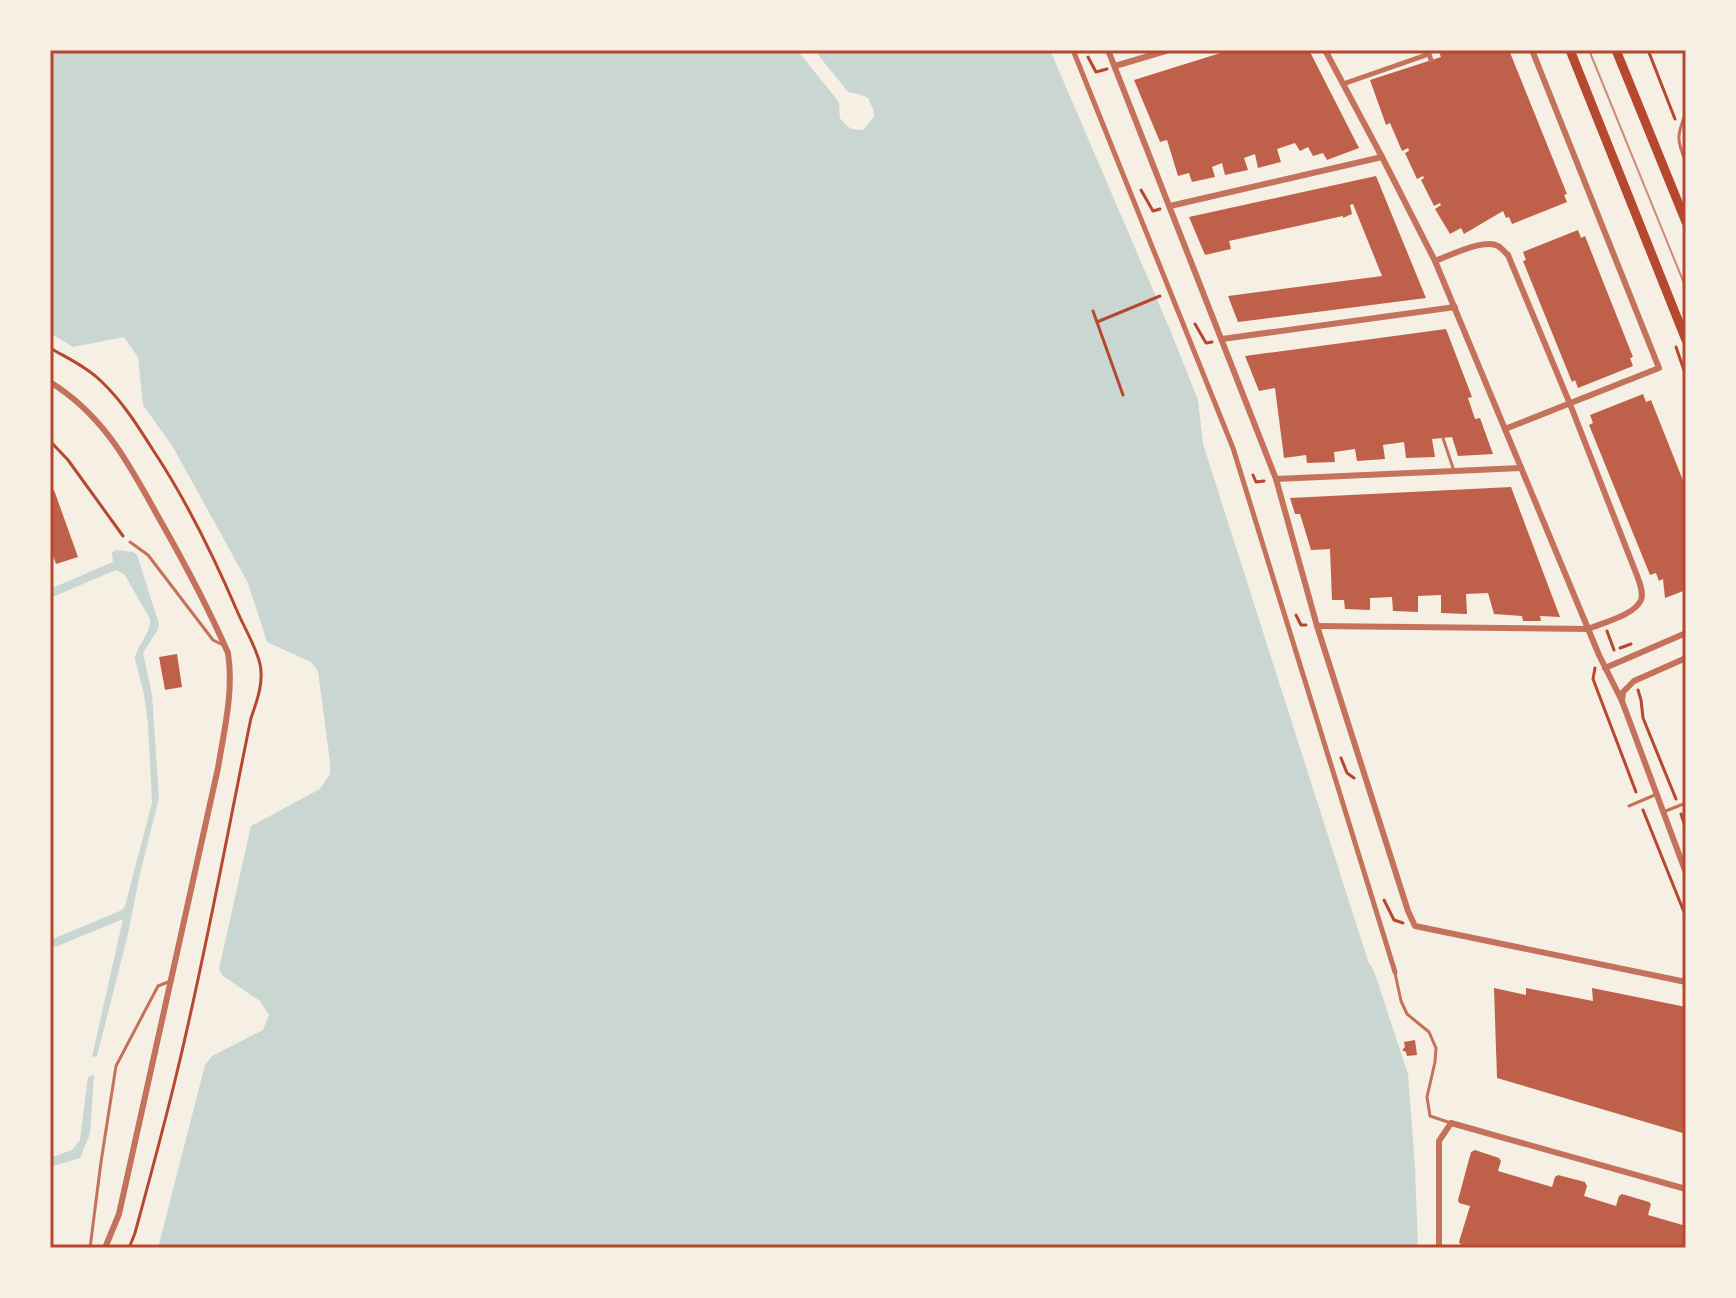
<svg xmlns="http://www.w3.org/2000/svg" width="1736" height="1298" font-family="'DM Sans',sans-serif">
	<rect width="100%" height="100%" fill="#f6efe4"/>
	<g fill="#c9d6d2">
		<polygon points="50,50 798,50 839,102 840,118 845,124 857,130 874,117 868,98 861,95 848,92 814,50 1050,50 1171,332 1198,400 1203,444 1368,961 1374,971 1408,1074 1415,1167 1418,1248 158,1248 205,1065 212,1056 263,1030 269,1015 260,1001 223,976 219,969 251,826 320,789 330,774 330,762 318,671 311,662 267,642 248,583 173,447 143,405 138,357 124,337 73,347 50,333"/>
		<path d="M117 550 133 552 137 555 159 624 158 629 143 653 152 695 159 798 139 878 128 934 97 1056 92 1057 123 919 50 949V940L122 910 125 906 152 803 148 724 144 694 135 659C137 645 151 634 150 619L125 575 116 570 50 598V589L113 562 112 552Z"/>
		<polygon points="94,1075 90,1134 80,1158 50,1167 50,1158 72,1150 80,1140 88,1077"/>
	</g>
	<polygon fill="#f6efe4" points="797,50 803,50 842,100 844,117 853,125 862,126 867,121 870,111 868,106 865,101 859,98 845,95 810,50 814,50 848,92 861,95 868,98 874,111 874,117 863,130 851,129 845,124 840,118 839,102"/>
	<g fill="#bf614a">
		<polygon points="1230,50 1309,50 1359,148 1327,160 1323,153 1313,156 1308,147 1300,151 1295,143 1277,149 1281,162 1258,168 1255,154 1244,158 1248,170 1225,175 1222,163 1212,167 1215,177 1192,182 1189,173 1178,176 1167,140 1160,142 1134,80"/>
		<polygon points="1438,50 1509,50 1567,194 1564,195 1567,202 1512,224 1509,217 1506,218 1503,211 1464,234 1461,228 1450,234 1435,209 1441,205 1440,203 1434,206 1421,180 1424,178 1423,176 1417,179 1405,153 1409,151 1408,148 1402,151 1390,123 1386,125 1370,80 1441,57"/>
		<polygon points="1376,176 1426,298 1238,322 1228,296 1382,276 1353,204 1350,205 1352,214 1343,218 1343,216 1229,241 1231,249 1205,255 1189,217"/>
		<polygon points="1578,230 1581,238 1585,236 1633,357 1630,358 1633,366 1578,388 1575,380 1572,382 1523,261 1526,260 1523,252"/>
		<polygon points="1446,329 1472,397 1468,398 1475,419 1480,418 1493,454 1458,456 1452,437 1432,439 1435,457 1406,458 1404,442 1383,445 1385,459 1357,461 1355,449 1334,452 1335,462 1307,463 1306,455 1284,458 1275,388 1259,391 1245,356"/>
		<polygon points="1643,394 1646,402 1651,400 1686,488 1686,590 1665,598 1663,579 1659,581 1656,573 1650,575 1589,425 1593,423 1590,415"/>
		<polygon points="1511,487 1560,617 1540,616 1541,621 1523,621 1522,616 1494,614 1488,593 1466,594 1467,614 1441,613 1441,595 1418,596 1418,612 1393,611 1392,597 1370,598 1370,610 1345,609 1344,600 1332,600 1330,549 1311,550 1300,514 1295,514 1290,498"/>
		<polygon points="54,490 78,557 56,564 50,548 50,491"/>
		<polygon points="177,654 182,687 165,690 159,657"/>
		<polygon points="1494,988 1526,995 1526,988 1593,1001 1592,988 1686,1007 1686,1134 1497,1078"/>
		<polygon points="1415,1040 1417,1055 1407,1056 1406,1052 1402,1050 1405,1047 1404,1042"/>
		<polygon points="1475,1150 1499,1158 1501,1161 1498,1171 1552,1187 1555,1177 1558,1175 1585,1182 1587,1186 1584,1196 1616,1206 1619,1196 1622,1194 1649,1202 1651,1204 1648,1215 1686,1226 1686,1248 1470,1248 1461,1245 1459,1242 1470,1206 1459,1203 1458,1200 1471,1152"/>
	</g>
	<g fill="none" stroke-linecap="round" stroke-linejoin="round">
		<g stroke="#b5482f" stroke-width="3">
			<polyline points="1648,50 1675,119"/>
			<polyline points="1088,57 1096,72 1107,69"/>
			<polyline points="1141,190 1153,211 1160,209"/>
			<polyline points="1093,311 1123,395"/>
			<polyline points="1097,322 1160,296"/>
			<polyline points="1195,324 1206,343 1212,342"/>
			<polyline points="1676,347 1686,376"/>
			<path d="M50 348C67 358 87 367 101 381 122 401 138 426 153 450 187 501 214 557 238 613 245 629 256 647 260 664 264 682 257 701 251 718 227 835 206 952 178 1068 165 1123 150 1178 135 1233L129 1248"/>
			<polyline points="50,441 68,460 123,536"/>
			<polyline points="1253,475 1256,482 1264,481"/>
			<polyline points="1296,615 1301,625 1306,625"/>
			<polyline points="1607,631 1614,650"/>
			<polyline points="1620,648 1631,644"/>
			<polyline points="1595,668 1593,679 1636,792"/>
			<polyline points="1638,690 1641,700 1643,718 1676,799"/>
			<polyline points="1341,758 1347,773 1354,778"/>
			<polyline points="1643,810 1686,917"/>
			<polyline points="1681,814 1686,829"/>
			<polyline points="1384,900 1394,920 1403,923"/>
		</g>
		<g stroke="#c5725c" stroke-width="3">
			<path d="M1686 112C1677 135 1676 140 1686 162"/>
			<polyline points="1443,438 1454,471"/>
			<polyline points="130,542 148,555 213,640 223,645"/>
			<polyline points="1629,806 1657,794"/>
			<polyline points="1663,812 1686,803"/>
			<polyline points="1395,973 1401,1001 1407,1014 1429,1032 1436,1048 1435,1062 1427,1097 1430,1116 1451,1123"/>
			<polyline points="90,1248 101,1162 116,1066 158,986 168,982"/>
		</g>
		<g stroke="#c5725c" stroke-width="5">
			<polyline points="1073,50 1233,448 1395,972"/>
			<polyline points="1343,84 1429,54 1431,60"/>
		</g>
		<g stroke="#c5725c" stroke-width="6">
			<polyline points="1108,50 1276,479 1317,626 1408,911 1415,926 1686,982"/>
			<polyline points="1325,50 1382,157 1435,261 1599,655 1622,701 1686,873"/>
			<polyline points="1115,66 1169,50"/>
			<polyline points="1170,206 1382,157"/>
			<polyline points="1222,339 1455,307"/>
			<path d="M50 382C105 416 130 466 160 520 185 564 208 607 228 653 234 691 224 731 218 768L119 1214 105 1248"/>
			<polyline points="1505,429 1659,368 1532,50"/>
			<polyline points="1276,479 1521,468"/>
			<path d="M1317 626 1588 629C1602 623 1635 615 1641 600 1644 592 1639 581 1636 573L1570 404 1508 255C1504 252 1502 248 1498 246 1484 238 1449 256 1435 261"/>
			<polyline points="1605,668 1686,633"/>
			<polyline points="1622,701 1623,692 1634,681 1686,658"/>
			<polyline points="1439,1248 1439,1141 1451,1123 1686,1189"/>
		</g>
		<g stroke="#b5482f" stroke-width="9">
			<polyline points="1570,50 1686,340"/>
			<polyline points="1616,50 1686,222"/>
		</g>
		<polyline stroke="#cf8b77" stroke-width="2" points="1589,50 1686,288"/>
	</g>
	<rect width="1736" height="1298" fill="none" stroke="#f6efe4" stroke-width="104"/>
	<rect x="52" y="52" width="1632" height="1194" fill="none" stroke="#b5482f" stroke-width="3"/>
</svg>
